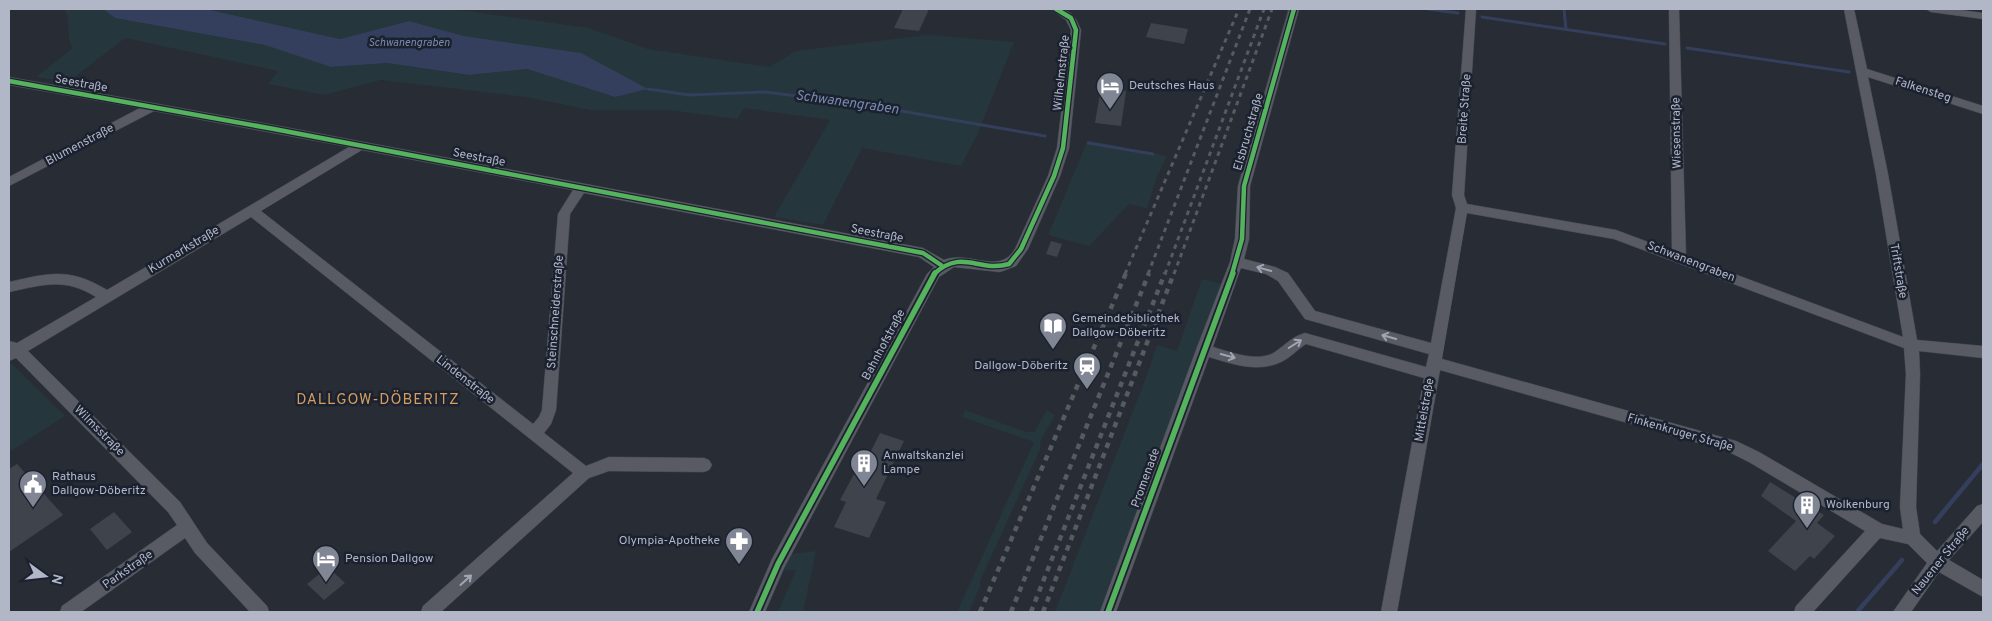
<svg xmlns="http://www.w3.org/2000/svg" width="1992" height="621" font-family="Overpass,sans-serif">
	<rect width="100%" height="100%" fill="#282c34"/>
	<g fill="#25363c">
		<path d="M64 9H103L115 18 265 45 331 67 387 63 469 75 527 69 615 97 464 36 409 21 340 39 206 9H434L467 11 589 28 648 49 769 67 796 51 927 35 1014 42 978 133 961 166 862 148 823 225 774 217 830 120 744 108 737 119 669 110H590L526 97 381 80 324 95 268 84 278 71 125 38 68 82 36 77 73 48C65 37 72 21 64 9Z"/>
		<polygon points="1088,140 1167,156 1157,176 1147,208 1129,204 1089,246 1048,235"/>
		<polygon points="1202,279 1223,284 1194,355 1101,612 1055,612 1147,375 1157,345 1177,351"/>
		<polygon points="9,361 65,416 9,452"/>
		<polygon points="965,410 1026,432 1034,432 1047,410 1055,415 1040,442 1041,447 980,581 980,587 969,612 957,612 1034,442 962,417"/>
		<polygon points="816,551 803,612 778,612 796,570 784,570 791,554"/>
	</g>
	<polygon fill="#333f5c" points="103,9 206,9 340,39 409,21 464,36 581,53 648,89 615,97 527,69 469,75 387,63 331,67 265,45 115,18"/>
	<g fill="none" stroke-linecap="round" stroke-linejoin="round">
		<g stroke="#333f5c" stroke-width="3">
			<polyline points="1428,9 1458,13"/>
			<polyline points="1564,9 1566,29"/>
			<polyline points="1482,17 1665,44"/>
			<polyline points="1687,48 1849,72"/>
			<polyline points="648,89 689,95 765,92 861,104 1045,136"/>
			<polyline points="1088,143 1153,154"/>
		</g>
		<g stroke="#333f5c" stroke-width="4.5">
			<polyline points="1935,522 1983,464"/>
			<polyline points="1857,612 1902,560"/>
		</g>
	</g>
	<g fill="#3f434b">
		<polygon points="903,9 929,9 919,31 894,28"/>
		<polygon points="1151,23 1188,29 1184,44 1146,37"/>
		<polygon points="1101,87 1126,91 1121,126 1095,123"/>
		<polygon points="1051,241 1062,244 1057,257 1046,254"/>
		<polygon points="880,433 904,441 876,499 886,502 869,538 834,527 846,502 840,500 854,474 859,475"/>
		<polygon points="17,464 63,515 9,552 9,469"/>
		<polygon points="1770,482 1824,515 1817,523 1835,536 1814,559 1810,556 1795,571 1768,551 1796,521 1761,496"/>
		<polygon points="114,512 132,532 107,550 90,529"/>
		<polygon points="328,567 345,583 324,600 307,584"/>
	</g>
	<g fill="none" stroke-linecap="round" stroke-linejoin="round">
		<g stroke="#44474e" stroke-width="1">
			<g id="minor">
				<path d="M1051 9C1070 9 1074 13 1081 30L1069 148 1060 176 1028 249 1016 266 1000 272 954 267 939 277 784 568 765 612H749L772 559 927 274 934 267 919 257 584 193 570 214 556 410 551 424 544 433 586 466 609 457 704 458 709 460 712 465 709 470 704 472 609 471 589 478 441 612H421L423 606 573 473 251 217 28 351 180 502 207 543 267 606 269 612H250L195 553 185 538 81 612H60L62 606 177 525 168 512 16 358 9 361V341L17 343 96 297C64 277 43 285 9 292V282C49 273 69 267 107 290L349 147 154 111 9 186V177L140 108 9 85V77L274 125 923 248 944 260C969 250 999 276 1015 249L1048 176 1057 148 1071 30 1066 20ZM362 150 573 190 558 214 542 410 539 417 533 424 261 211Z"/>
				<path d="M1289 9H1299L1250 186 1249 239 1244 259 1275 267 1288 273 1315 311 1431 343 1456 208 1452 195 1466 9H1476L1464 195 1467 204 1616 230 1672 251 1669 9H1679L1686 256 1903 337 1876 174 1844 9H1854L1867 69 1983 106V114L1868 77 1888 174 1917 340 1983 346V358L1919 351 1920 374 1916 507 1920 534 1937 551 1977 506 1983 504V522L1949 560 1983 580V597L1939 572 1911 612H1893L1927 563 1908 544 1880 538 1813 612H1794L1796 606 1865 531 1749 462 1727 451 1440 370 1397 612H1381L1424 378 1306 344C1298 349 1290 358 1281 362 1258 373 1232 364 1209 357L1116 612H1100L1196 350 1230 262 1235 239 1238 186ZM1467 213 1614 239 1904 348 1906 374 1900 507 1903 529 1882 524 1759 452 1736 441 1442 359ZM1241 268 1266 274 1278 281 1305 319 1429 354 1426 367 1305 333C1293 336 1285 345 1275 352 1258 363 1230 352 1213 347Z"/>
				<polygon points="1926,9 1953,9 1983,13 1983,19 1931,12"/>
			</g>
		</g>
		<use href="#minor" fill="#585b63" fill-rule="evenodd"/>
		<g stroke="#565a61" stroke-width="3" stroke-dasharray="4.5 4.5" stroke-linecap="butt">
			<polyline points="1125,274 1239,9"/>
			<polyline points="1148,274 1250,9"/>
			<polyline points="1165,274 1264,9"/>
			<polyline points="1174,274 1272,9"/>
		</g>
		<g stroke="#565a61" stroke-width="4.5" stroke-dasharray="5.5 5.5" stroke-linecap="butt">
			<polyline points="980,612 1126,273"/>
			<polyline points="1011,612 1149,273"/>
			<polyline points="1031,612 1165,273"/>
			<polyline points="1043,612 1174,273"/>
		</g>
		<g stroke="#1b212f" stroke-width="7">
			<g id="cycleway-far1">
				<polyline points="9,81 274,129 923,253 941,265"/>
				<path d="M934 274C962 248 978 273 1009 264L1021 249 1054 176 1063 148 1076 30 1071 18 1056 9"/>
				<polyline points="1232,274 1242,239 1244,186 1294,9"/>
			</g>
		</g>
		<g stroke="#1b212f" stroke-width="9">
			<g id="cycleway">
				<polyline points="757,612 778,564 935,273"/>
				<polyline points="1108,612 1233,273"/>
			</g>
		</g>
		<use href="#cycleway-far1" stroke="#56b35d" stroke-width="4.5"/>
		<use href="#cycleway" stroke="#56b35d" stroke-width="5.5"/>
	</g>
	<defs><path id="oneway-shaft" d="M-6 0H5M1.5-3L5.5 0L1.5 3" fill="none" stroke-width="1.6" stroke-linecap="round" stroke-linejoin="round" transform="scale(1.25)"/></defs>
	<g stroke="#9fa5b3">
		<use href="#oneway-shaft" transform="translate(1264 269) rotate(-165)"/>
		<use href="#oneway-shaft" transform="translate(1389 337) rotate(-164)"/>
		<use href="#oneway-shaft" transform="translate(1295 344) rotate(-32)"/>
		<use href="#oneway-shaft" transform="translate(1228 356) rotate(15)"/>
		<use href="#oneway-shaft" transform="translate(466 580) rotate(-42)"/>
	</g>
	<defs>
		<g id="hotel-pin" transform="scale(1.4375)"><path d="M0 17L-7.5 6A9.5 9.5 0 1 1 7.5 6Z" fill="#818694" stroke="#1b212f"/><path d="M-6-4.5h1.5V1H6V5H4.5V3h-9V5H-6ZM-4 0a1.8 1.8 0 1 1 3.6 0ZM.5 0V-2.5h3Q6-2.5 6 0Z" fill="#fff"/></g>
		<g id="library-pin" transform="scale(1.4375)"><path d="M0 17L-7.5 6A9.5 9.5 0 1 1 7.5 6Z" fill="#818694" stroke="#1b212f"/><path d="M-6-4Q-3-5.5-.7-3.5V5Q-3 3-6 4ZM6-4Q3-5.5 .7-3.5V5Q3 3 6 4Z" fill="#fff"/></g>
		<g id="station-pin" transform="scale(1.4375)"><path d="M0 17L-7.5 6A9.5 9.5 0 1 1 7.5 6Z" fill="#818694" stroke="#1b212f"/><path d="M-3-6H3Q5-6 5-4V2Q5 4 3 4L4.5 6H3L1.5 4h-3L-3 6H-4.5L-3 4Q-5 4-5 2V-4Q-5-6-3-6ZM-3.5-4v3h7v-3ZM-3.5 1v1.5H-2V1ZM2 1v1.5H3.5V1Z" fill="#fff"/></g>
		<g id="building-pin" transform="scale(1.4375)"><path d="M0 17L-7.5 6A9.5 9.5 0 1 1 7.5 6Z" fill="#818694" stroke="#1b212f"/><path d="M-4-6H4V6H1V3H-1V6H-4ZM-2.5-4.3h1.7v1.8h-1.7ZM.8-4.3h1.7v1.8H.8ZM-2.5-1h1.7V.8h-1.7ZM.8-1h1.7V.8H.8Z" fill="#fff"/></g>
		<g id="civic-pin" transform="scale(1.4375)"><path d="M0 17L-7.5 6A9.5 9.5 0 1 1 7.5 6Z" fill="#818694" stroke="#1b212f"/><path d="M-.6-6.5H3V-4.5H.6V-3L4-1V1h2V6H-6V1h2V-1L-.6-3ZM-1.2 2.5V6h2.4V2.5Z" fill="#fff"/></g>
		<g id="pharmacy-pin" transform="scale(1.4375)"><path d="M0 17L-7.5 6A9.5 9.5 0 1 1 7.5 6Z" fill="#818694" stroke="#1b212f"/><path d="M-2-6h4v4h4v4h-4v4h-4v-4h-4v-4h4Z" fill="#fff"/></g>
	</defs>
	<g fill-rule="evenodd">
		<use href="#hotel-pin" x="1110" y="86"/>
		<use href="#library-pin" x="1053" y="326"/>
		<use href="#station-pin" x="1087" y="366"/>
		<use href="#building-pin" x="864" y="463"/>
		<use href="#civic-pin" x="33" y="484"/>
		<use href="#building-pin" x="1807" y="505"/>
		<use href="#pharmacy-pin" x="739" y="541"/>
		<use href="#hotel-pin" x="326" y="559"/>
	</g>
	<g text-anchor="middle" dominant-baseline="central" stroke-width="5" stroke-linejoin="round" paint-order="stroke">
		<g font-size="11" font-style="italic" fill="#798aaf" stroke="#1b212f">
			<text x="409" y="43">Schwanengraben</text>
		</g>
		<g font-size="12" fill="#b1b7c7" stroke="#1b212f">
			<text transform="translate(1062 73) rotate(-84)">Wilhelmstraße</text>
			<text transform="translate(81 84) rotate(10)">Seestraße</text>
			<text transform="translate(1923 90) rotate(18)">Falkensteg</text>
			<text transform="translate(1465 109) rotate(-86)">Breite Straße</text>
			<text transform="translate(1249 132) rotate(-74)">Elsbruchstraße</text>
			<text transform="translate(1677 133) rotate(-91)">Wiesenstraße</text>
			<text transform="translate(80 145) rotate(-28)">Blumenstraße</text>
			<text transform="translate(479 158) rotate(11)">Seestraße</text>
			<text transform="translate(877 234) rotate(11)">Seestraße</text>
			<text transform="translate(184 250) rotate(-31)">Kurmarkstraße</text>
			<text transform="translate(1691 262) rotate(21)">Schwanengraben</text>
			<text transform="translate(1898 271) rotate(80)">Triftstraße</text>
			<text transform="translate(556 312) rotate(-86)">Steinschneiderstraße</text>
			<text transform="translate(884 345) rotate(-62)">Bahnhofstraße</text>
			<text transform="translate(465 380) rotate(38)">Lindenstraße</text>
			<text transform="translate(1425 410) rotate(-80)">Mittelstraße</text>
			<text transform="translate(99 431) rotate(45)">Wilmsstraße</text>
			<text transform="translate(1680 433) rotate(16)">Finkenkruger Straße</text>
			<text transform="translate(1146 478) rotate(-70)">Promenade</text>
			<text transform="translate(1941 561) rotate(-51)">Nauener Straße</text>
			<text transform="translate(128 570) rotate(-35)">Parkstraße</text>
		</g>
		<g font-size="12" fill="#b1b7c7" stroke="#1b212f" text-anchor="start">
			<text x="1129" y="86">Deutsches Haus</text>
			<text x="1072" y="319">Gemeindebibliothek<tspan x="1072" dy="14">Dallgow-Döberitz</tspan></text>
			<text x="1068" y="366" text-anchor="end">Dallgow-Döberitz</text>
			<text x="883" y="456">Anwaltskanzlei<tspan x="883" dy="14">Lampe</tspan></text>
			<text x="52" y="477">Rathaus<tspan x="52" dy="14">Dallgow-Döberitz</tspan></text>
			<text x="1826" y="505">Wolkenburg</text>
			<text x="720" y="541" text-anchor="end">Olympia-Apotheke</text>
			<text x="345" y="559">Pension Dallgow</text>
		</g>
		<g font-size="14" font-style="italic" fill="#798aaf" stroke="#1b212f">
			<text transform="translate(847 103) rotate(8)">Schwanengraben</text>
		</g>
		<g font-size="15" letter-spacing="1" fill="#d49e5f" stroke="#1b212f">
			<text x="378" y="400">DALLGOW-DÖBERITZ</text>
		</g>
	</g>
	<rect width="1992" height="621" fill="none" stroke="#b1b7c7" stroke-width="20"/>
	<g transform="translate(45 576) rotate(105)" stroke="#1b212f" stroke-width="4" paint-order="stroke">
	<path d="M0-4L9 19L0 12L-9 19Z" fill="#b1b7c7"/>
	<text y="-8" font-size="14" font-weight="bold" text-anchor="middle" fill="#b1b7c7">N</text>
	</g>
</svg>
